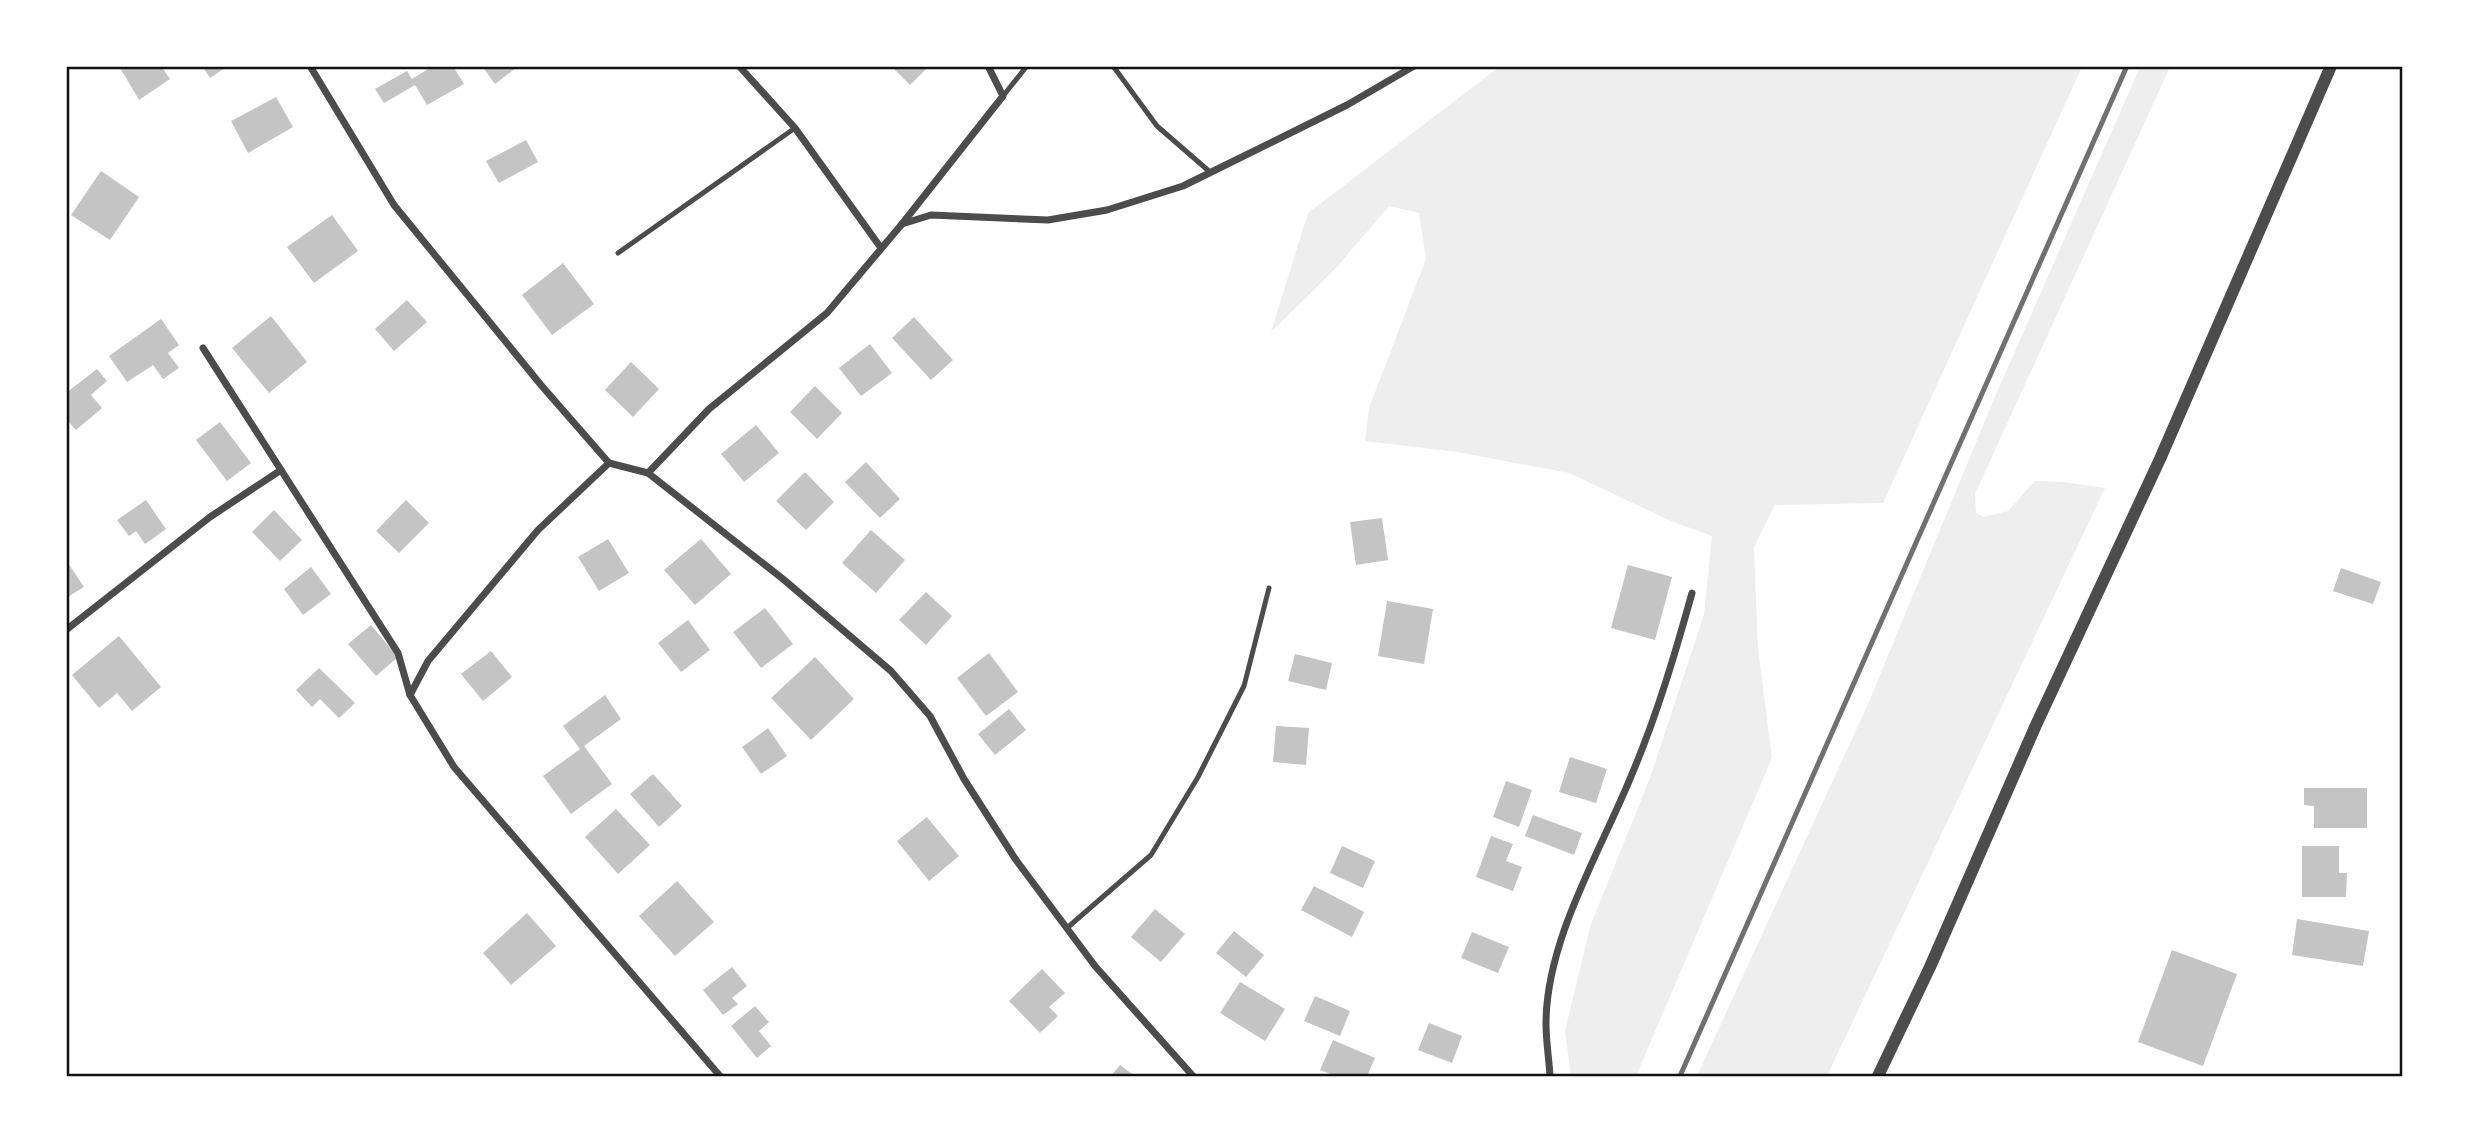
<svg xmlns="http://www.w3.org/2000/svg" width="2469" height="1143" font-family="Roboto,sans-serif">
	<rect width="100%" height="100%" fill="#fff"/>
	<g fill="#eee">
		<polygon points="1499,67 2082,67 1883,503 1775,505 1754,547 1758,648 1772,758 1636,1076 1571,1076 1565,1031 1591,924 1650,778 1704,615 1712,536 1671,521 1569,473 1457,452 1365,441 1369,408 1426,259 1419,213 1389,206 1337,267 1271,332 1308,213"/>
		<polygon points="2140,67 2170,67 1975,494 1976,513 1983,517 2008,511 2035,481 2063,482 2105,488 1827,1076 1697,1076 1868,704 1994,399"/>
	</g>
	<g fill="#c4c4c4">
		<polygon points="119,66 161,66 170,79 139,100"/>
		<polygon points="202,66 228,66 210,78"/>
		<polygon points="433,66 453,66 464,84 427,105 415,85 384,103 375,89 407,71 412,79"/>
		<polygon points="482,66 515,66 516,68 495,84"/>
		<polygon points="891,66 929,66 910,85"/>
		<polygon points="276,97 293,127 248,153 231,121"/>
		<polygon points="526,140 538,162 499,183 486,161"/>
		<polygon points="101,171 139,197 110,240 71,215"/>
		<polygon points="332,215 358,251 314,283 287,247"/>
		<polygon points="563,263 594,304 552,335 522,295"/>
		<polygon points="407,300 427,322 394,351 375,329"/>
		<polygon points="271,316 307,362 269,393 232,348"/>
		<polygon points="914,317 953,360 931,380 892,338"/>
		<polygon points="161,319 179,345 168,353 179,368 163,379 153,365 127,382 109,356"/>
		<polygon points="870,344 892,373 861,396 839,368"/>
		<polygon points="631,362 659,389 633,417 605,390"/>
		<polygon points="97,369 107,381 91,395 102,408 76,430 66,419 66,393"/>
		<polygon points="815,386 842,413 817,439 790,412"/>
		<polygon points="220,422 251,463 227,481 196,440"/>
		<polygon points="756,425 779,453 744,482 721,454"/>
		<polygon points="866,462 900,499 880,518 845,482"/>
		<polygon points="805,472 834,502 806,530 776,501"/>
		<polygon points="146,500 166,529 145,544 136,531 129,536 117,520"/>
		<polygon points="406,500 429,523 399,553 376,531"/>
		<polygon points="274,510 302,540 280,561 252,532"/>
		<polygon points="1382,518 1388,560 1356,565 1350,522"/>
		<polygon points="871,530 905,560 876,593 842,563"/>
		<polygon points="608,539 629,573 599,591 578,557"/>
		<polygon points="701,539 731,574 695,605 664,570"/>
		<polygon points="66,560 84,587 66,598"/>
		<polygon points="1628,565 1672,577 1655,640 1611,628"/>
		<polygon points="311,567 331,594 303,615 284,589"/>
		<polygon points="2341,568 2381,582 2373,604 2333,591"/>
		<polygon points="926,592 952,616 926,645 899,620"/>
		<polygon points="1387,601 1433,609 1424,664 1378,656"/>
		<polygon points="765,608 793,644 761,668 733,632"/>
		<polygon points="688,620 710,650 681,672 658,643"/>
		<polygon points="371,625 398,657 376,676 348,644"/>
		<polygon points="119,636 161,687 132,711 117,693 99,708 72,675"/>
		<polygon points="491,651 512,677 483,701 461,674"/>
		<polygon points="989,653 1018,692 986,716 957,678"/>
		<polygon points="1295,654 1332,663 1326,690 1288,681"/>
		<polygon points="815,657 854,699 811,740 771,698"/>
		<polygon points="319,668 355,703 339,718 320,699 312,707 296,690"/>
		<polygon points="605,695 621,719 584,746 612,784 571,814 543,776 580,749 563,726"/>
		<polygon points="1009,709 1026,730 995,755 978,734"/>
		<polygon points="1276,726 1309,728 1306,765 1273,762"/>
		<polygon points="768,728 787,756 761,774 742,747"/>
		<polygon points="1570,757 1607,769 1596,803 1559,792"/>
		<polygon points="653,774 682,806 659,827 630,794"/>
		<polygon points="1506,781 1532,790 1519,827 1493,817"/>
		<polygon points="2304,788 2367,788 2367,828 2314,828 2314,806 2304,805"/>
		<polygon points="616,809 650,845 618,874 585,837"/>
		<polygon points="1533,815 1582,833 1574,855 1525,836"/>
		<polygon points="927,817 959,856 929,881 897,841"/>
		<polygon points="1491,836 1513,844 1506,861 1522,867 1513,891 1476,877"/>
		<polygon points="1342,846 1375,861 1363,888 1330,873"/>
		<polygon points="2302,846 2339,846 2339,873 2347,873 2346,897 2302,897"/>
		<polygon points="677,881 714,922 675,956 639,916"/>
		<polygon points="1314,886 1364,912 1352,937 1301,910"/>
		<polygon points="1155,909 1185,934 1161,962 1131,937"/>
		<polygon points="527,913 556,946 511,985 483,953"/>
		<polygon points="2297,919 2369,931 2363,966 2292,955"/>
		<polygon points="1234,931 1264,955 1246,977 1216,953"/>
		<polygon points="1472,932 1509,947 1498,973 1461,958"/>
		<polygon points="2172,950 2237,974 2203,1066 2138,1042"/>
		<polygon points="732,967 747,986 732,998 738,1004 723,1015 703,990"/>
		<polygon points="1042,969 1065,993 1049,1007 1058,1016 1040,1033 1009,1001"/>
		<polygon points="1240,982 1285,1009 1265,1041 1220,1013"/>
		<polygon points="1315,996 1350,1011 1340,1036 1304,1021"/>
		<polygon points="755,1006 769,1022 759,1031 771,1046 757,1058 731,1026"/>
		<polygon points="1429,1023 1462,1036 1452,1063 1418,1050"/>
		<polygon points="1333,1040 1375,1058 1367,1076 1336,1076 1320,1070"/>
		<polygon points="1120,1065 1135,1076 1111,1076"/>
	</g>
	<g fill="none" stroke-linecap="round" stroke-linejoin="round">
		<g stroke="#4c4c4c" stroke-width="5">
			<polyline points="1113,66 1157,126 1210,172"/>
			<polyline points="1003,96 1027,66"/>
			<polyline points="618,253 795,128"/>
			<polyline points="1067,928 1151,855 1198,777 1244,686 1269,588"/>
		</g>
		<g stroke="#4c4c4c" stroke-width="7">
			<polyline points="310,66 394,205 541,385 609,463 648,473 783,579 891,671 930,716 964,779 1016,860 1095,966 1193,1076"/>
			<polyline points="739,66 795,128 881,248"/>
			<polyline points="902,224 1003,96 988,66"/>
			<polyline points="203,348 398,653 410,695 454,767 720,1076"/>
			<polyline points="648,473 709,409 827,313 902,224 931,215 1048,220 1107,210 1183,186 1347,105 1414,66"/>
			<polyline points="66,630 210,517 281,470"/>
			<polyline points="410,695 428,661 538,530 609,463"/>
			<path d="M1550 1076C1549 1059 1546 1041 1546 1024 1546 939 1601 851 1632 774 1657 715 1675 654 1692 593"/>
		</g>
		<polyline stroke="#4c4c4c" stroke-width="12" points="1878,1076 1930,967 2036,725 2160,459 2331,66"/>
		<polyline stroke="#707070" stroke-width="5" points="1680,1076 2127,66"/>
	</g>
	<rect width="2469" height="1143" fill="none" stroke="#ffffff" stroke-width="136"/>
	<rect x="68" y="68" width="2333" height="1007" fill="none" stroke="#111" stroke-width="2.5"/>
</svg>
